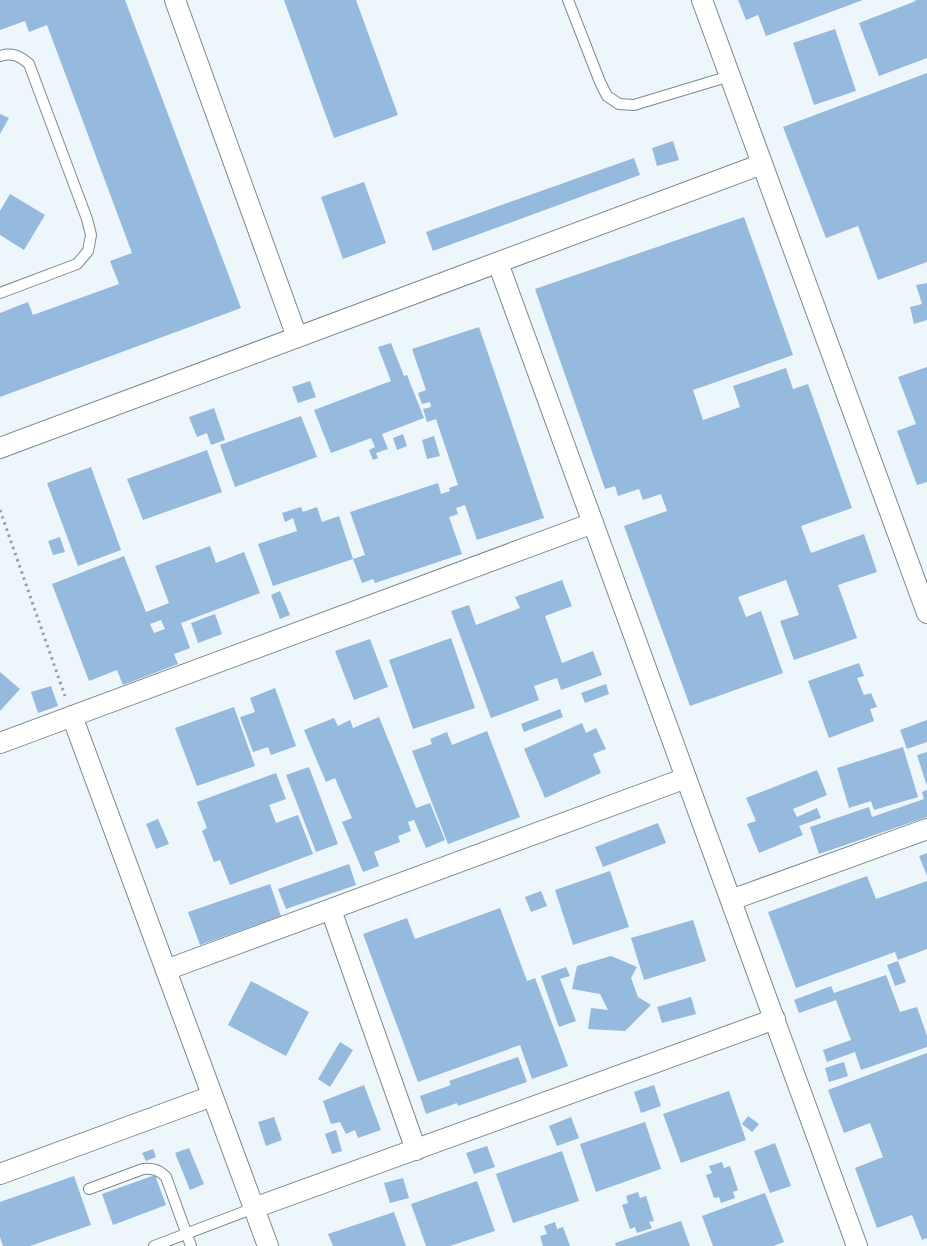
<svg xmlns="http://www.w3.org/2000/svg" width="927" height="1246" font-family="'Golos Text',sans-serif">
	<rect width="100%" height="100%" fill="#ecf6fb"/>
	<g fill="#96badd" fill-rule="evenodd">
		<polygon points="0,0 125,0 241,308 0,397 0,313 28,302 33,315 119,284 110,261 132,253 47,25 29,32 25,21 0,30"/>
		<polygon points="284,0 356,0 398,115 334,138"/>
		<polygon points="738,0 863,0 766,36 758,15 746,20"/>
		<polygon points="915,0 927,0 927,58 879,76 859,23 916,1"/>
		<polygon points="835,29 856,91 814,105 793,43"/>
		<polygon points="927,73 927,262 878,280 858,226 826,238 783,127"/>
		<polygon points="0,114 9,118 0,134"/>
		<polygon points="673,141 679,160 657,166 652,148"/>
		<polygon points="634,158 640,175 433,251 426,232"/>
		<polygon points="364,182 386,243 343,259 321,197"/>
		<polygon points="10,194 45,215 24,250 0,235 0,211"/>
		<polygon points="744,217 793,355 693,390 703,420 740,407 733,386 786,368 793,389 808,384 852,508 801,526 811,553 864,534 877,572 838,585 857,638 794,660 780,621 799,615 786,580 738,597 746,617 761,611 783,673 690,706 624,526 667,511 661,494 643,500 639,489 618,496 615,486 605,489 535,289"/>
		<polygon points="927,283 927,320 914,324 910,307 922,304 916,285"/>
		<polygon points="479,327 544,518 477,540 465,505 456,508 458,514 449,517 462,554 375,583 373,579 362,583 353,559 365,555 350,512 438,483 441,494 450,491 449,488 458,485 436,419 427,422 423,409 431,407 430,402 422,404 418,393 426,390 412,349"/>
		<polygon points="391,343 404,376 407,375 424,418 382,434 388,449 376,453 378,458 373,460 369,450 375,447 371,438 331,453 314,410 391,381 378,347"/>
		<polygon points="927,367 927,482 917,485 897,431 916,424 898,377"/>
		<polygon points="310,381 316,397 298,403 292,387"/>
		<polygon points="214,408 225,440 211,445 207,433 197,437 189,417"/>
		<polygon points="301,416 317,457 235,487 220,445"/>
		<polygon points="403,434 407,446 397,450 393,438"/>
		<polygon points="434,436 440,456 427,459 422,440"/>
		<polygon points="207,450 222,492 143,520 127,479"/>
		<polygon points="91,467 121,550 78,566 47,483"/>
		<polygon points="301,507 303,512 317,507 322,522 339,516 353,559 273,586 258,544 297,531 293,518 285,522 282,513"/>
		<polygon points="60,537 65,552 53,555 48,541"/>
		<path d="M210 546 216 563 244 552 260 593 181 623 190 648 174 654 178 664 123 685 117 670 89 681 52 584 124 556 146 612 169 603 155 566ZM161 620 165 629 154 633 150 624Z"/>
		<polygon points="562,580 572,606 545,616 562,663 593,651 602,675 561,690 557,678 534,686 539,700 491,718 451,611 469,605 476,625 520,608 515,597"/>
		<polygon points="280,591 290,615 280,619 271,595"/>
		<polygon points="215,614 222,634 198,643 191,623"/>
		<polygon points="451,638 475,708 413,729 389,660"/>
		<polygon points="370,639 388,687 354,700 335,651"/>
		<polygon points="859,663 864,676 857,678 864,695 871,693 877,707 870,709 874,721 829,738 808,681"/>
		<polygon points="0,672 20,689 0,711"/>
		<polygon points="606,684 609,694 585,703 581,693"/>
		<polygon points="51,686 58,706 38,713 31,692"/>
		<polygon points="275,688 296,746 271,755 268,747 253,752 240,717 255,712 250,698"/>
		<polygon points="234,707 255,766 197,786 175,728"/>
		<polygon points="560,709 563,717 524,732 521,724"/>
		<polygon points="379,717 416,808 430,803 445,840 426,848 414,820 408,822 411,831 398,836 400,842 374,852 379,866 363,872 342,822 352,818 335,778 326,782 304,730 334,718 338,726 350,720 353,728"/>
		<polygon points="927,720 927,742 907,749 900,730"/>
		<polygon points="582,723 586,733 596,728 606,749 593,754 601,773 545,798 524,749"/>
		<polygon points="487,731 520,817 448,844 412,751 432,744 430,739 447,732 452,745"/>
		<polygon points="903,747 918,797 874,810 871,801 849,808 837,768"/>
		<polygon points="927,752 927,786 917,755"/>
		<polygon points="309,767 338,844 316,852 286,775"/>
		<polygon points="817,770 827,795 793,809 797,817 817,808 821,818 799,826 803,835 759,853 747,824 756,821 746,798"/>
		<polygon points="276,773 286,799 269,805 276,823 298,815 313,854 230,885 220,860 214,862 202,831 207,828 197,802"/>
		<polygon points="927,790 927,817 819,854 810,827 869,807 872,817 924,799 922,792"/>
		<polygon points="158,819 169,844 156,849 146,824"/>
		<polygon points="658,823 666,843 603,867 595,847"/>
		<polygon points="927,853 927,876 919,856"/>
		<polygon points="349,864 356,885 286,909 278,889"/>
		<polygon points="610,871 629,927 573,945 555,890"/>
		<polygon points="867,876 876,899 927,881 927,949 898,960 895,952 796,988 768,912"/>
		<polygon points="270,884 281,916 200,945 188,912"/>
		<polygon points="541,891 547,906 531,912 525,897"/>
		<polygon points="500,908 527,981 535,978 568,1066 532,1079 520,1045 418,1082 363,934 407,918 415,939"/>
		<polygon points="693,920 706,961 644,980 631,938"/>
		<polygon points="611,956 637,967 631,978 638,997 651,1005 625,1031 588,1029 591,1008 608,1010 600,994 572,989 577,966"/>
		<polygon points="898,961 906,982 895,986 887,965"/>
		<polygon points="566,967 570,976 560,979 576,1021 559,1027 541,976"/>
		<polygon points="886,975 900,1012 917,1007 927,1036 927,1047 861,1070 855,1052 827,1062 823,1050 851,1040 836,1000 799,1013 794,1000 831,986 834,993"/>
		<polygon points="251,981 309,1012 286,1056 228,1025"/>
		<polygon points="691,997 696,1014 662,1023 657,1007"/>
		<polygon points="340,1042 353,1050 330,1087 318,1079"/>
		<polygon points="927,1053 927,1238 922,1240 912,1215 877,1228 855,1168 883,1157 870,1123 844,1133 828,1090"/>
		<polygon points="518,1057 527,1082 458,1106 457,1103 426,1114 420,1096 451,1085 449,1081"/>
		<polygon points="844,1062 848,1076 829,1082 825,1068"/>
		<polygon points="364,1085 381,1130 358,1138 355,1130 346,1134 340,1122 331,1124 323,1101"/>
		<polygon points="654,1085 661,1106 641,1113 634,1092"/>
		<polygon points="729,1091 746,1140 681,1163 663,1114"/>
		<polygon points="748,1116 759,1124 752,1132 742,1124"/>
		<polygon points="274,1117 282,1140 266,1146 258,1122"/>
		<polygon points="571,1117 579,1138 557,1146 549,1126"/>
		<polygon points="645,1122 661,1169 596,1192 580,1144"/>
		<polygon points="336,1130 342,1151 332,1154 325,1134"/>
		<polygon points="775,1143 791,1186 770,1193 754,1151"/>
		<polygon points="487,1146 495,1167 474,1174 466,1153"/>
		<polygon points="189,1148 204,1184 190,1190 175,1153"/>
		<polygon points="153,1149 156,1157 146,1161 142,1153"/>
		<polygon points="562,1151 579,1201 513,1223 496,1174"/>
		<polygon points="722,1162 724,1168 730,1166 738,1190 733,1192 735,1198 721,1203 719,1197 714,1198 706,1175 712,1173 709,1166"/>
		<polygon points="155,1175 166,1205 113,1225 102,1194"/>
		<polygon points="74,1176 91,1225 30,1246 3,1246 0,1237 0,1202"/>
		<polygon points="403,1178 409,1198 390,1203 384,1183"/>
		<polygon points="477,1181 495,1231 450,1246 426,1246 411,1204"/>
		<polygon points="638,1192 640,1198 646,1196 654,1221 649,1222 652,1228 637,1233 635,1227 630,1229 622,1205 628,1203 626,1196"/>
		<polygon points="765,1193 784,1242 773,1246 713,1246 702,1216"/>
		<polygon points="394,1212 406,1246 333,1246 328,1234"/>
		<polygon points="681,1221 690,1246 616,1246 615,1243"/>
		<polygon points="555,1222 557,1229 563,1227 570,1246 543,1246 540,1236 547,1234 544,1226"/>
	</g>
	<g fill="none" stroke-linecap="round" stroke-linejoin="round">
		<g stroke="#7f888d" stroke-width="12">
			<g id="service">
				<polyline points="568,0 600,82 607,96 619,104 634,105 730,76"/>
				<path d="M0 56C12 52 20 56 29 64L87 219 91 235 88 251 77 264 0 293"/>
				<path d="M89 1189 143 1169C153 1168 159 1170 166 1177L191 1246"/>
				<polyline points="154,1246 254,1208"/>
			</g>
		</g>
		<g stroke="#7f888d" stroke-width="22">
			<g id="minor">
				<polyline points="175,0 297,337"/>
				<polyline points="702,0 927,613"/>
				<polyline points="498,263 857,1246"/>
				<polyline points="0,448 762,164"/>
				<polyline points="72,716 268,1246"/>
				<polyline points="0,743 593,523"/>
				<polyline points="731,900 927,829"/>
				<polyline points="331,910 416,1150"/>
				<polyline points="166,970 686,778"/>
				<polyline points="0,1174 212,1096"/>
				<polyline points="254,1208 775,1019"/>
			</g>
		</g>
		<polyline stroke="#99a1a4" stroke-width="3" stroke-dasharray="2.5 4" stroke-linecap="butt" points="0,510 65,696"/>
		<use href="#service" stroke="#fff" stroke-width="10"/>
		<use href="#minor" stroke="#fff" stroke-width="20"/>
	</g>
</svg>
